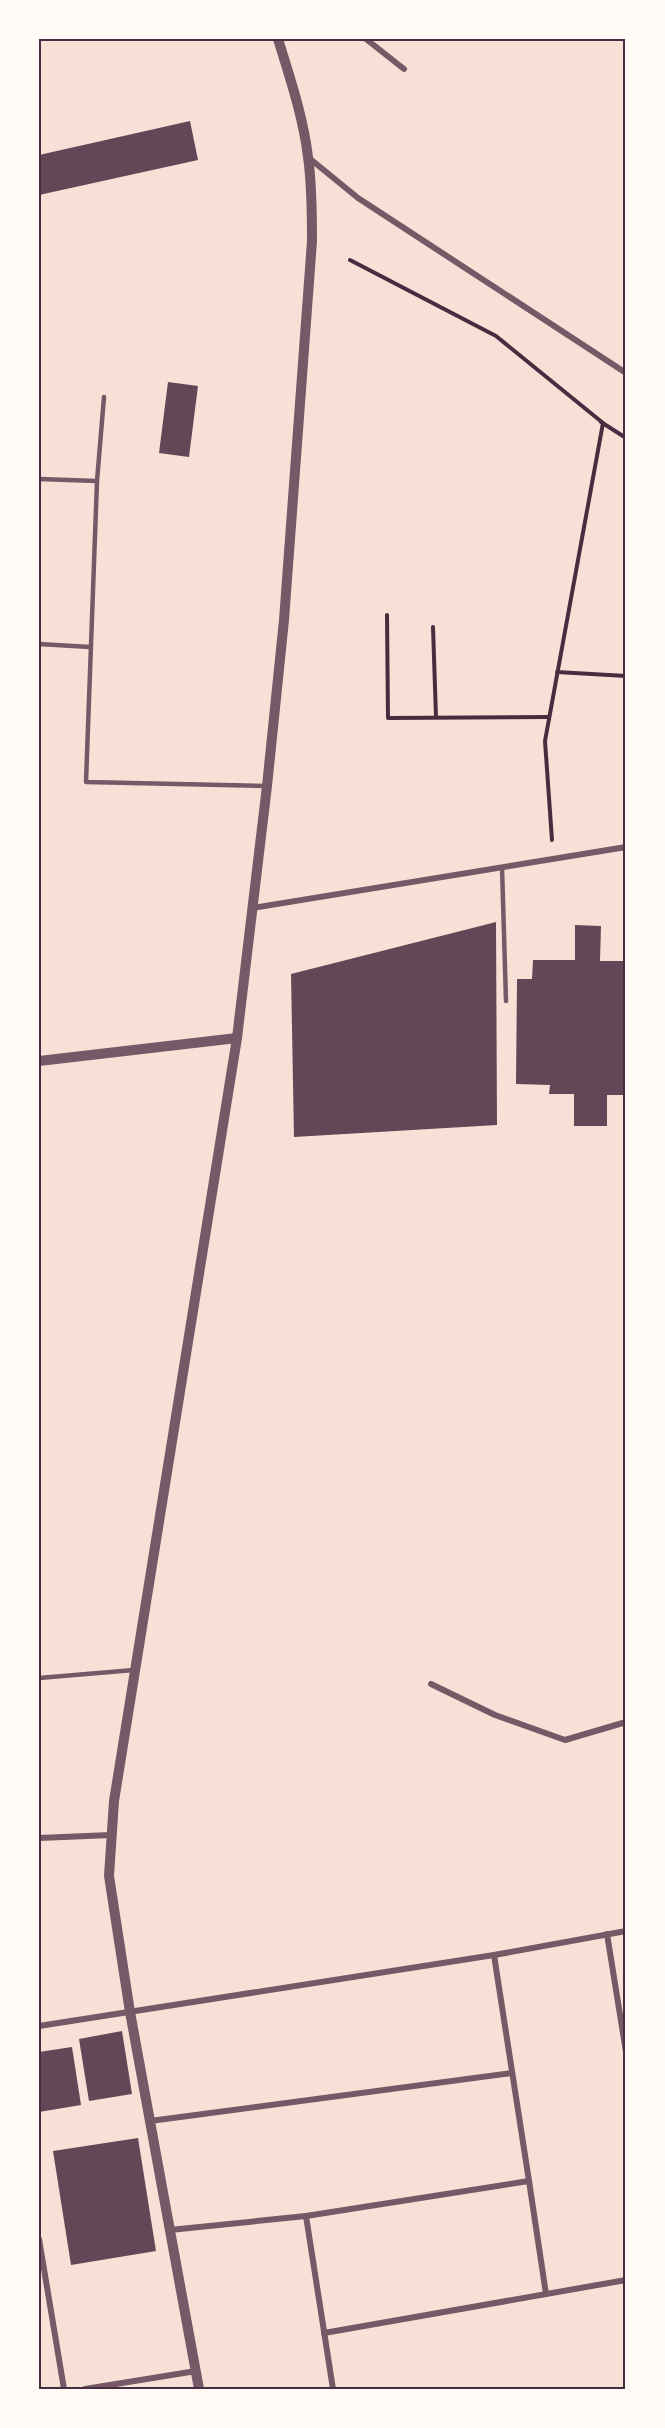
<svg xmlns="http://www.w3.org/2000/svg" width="665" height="2428" font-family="Karla,sans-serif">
	<rect width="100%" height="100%" fill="#f7e1d7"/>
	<g fill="#644757">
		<polygon points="190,121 198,160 39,195 39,155"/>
		<polygon points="168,382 198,386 189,457 159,453"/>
		<polygon points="496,922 497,1125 294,1137 291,974"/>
		<polygon points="575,925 601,926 600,961 626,961 626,1085 624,1085 623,1095 607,1095 607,1126 574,1126 574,1094 549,1094 550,1085 516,1084 517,979 532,979 533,960 575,960"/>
		<polygon points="122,2031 132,2094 89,2101 79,2039"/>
		<polygon points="72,2047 81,2105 39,2112 39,2052"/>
		<polygon points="138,2138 156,2251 71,2265 53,2151"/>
	</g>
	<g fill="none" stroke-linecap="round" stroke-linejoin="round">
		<g stroke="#4a2c40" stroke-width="4">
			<polyline points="350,260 496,336 603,423 545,741 552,840"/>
			<polyline points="601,422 626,438"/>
			<polyline points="387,615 388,718 549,717"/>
			<polyline points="433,627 436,717"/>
			<polyline points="557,672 626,676"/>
		</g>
		<g stroke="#755966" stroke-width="4.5">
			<polyline points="104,397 97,481 86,782 267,786"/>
			<polyline points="39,479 97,481"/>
			<polyline points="39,644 90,647"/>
			<polyline points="502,867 506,1001"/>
			<polyline points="39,1678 134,1670"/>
		</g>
		<g stroke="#755966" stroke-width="6">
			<polyline points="366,39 404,69"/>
			<polyline points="309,158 358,198 626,373"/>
			<polyline points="252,908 626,847"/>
			<polyline points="431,1684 495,1715 565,1740 626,1722"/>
			<polyline points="39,1838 111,1835"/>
			<polyline points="607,1934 626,2052"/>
			<polyline points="39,2026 494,1955 626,1931"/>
			<polyline points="150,2121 512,2073"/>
			<polyline points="529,2181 546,2294"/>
			<polyline points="170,2230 306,2216"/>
			<polyline points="39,2239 64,2389"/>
			<polyline points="324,2333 626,2280"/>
			<polyline points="85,2389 196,2371"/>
			<polyline points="333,2389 306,2216 529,2181 494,1955"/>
		</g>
		<g stroke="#755966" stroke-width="10">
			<polyline points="39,1061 237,1038"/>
			<path d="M199 2389 130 2012 109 1876 114 1801 237 1038 267 786 284 620 312 241C312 213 312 184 308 157 303 116 290 78 278 39"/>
		</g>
	</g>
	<rect width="665" height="2428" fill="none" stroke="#fffaf5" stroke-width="81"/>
	<rect x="40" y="40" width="584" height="2348" fill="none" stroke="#4a2c40" stroke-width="2"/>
</svg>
